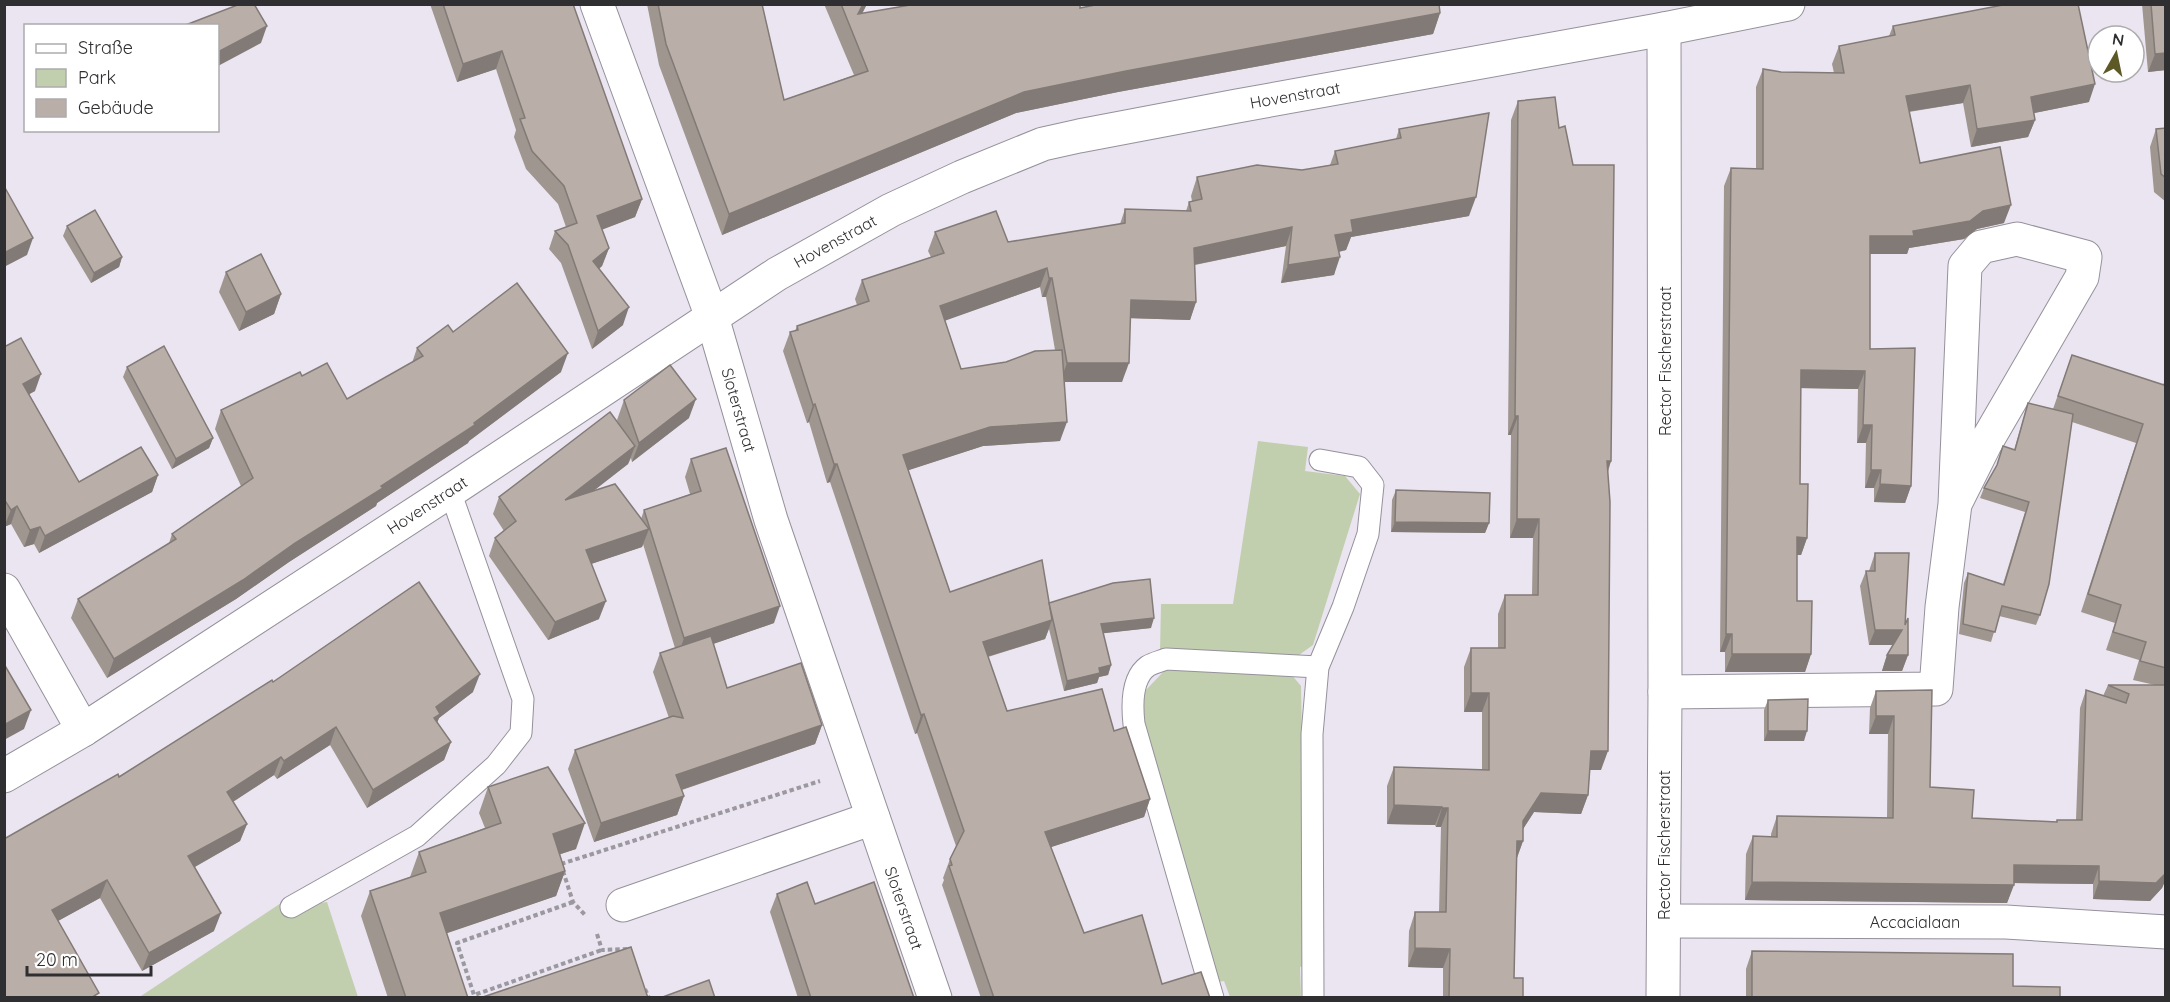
<svg xmlns="http://www.w3.org/2000/svg" width="2170" height="1002" font-family="Quicksand,sans-serif">
	<rect width="100%" height="100%" fill="#eae5f0"/>
	<g fill="#c1cfae">
		<polygon points="1258,441 1308,447 1305,471 1345,476 1360,494 1313,645 1299,655 1160,652 1161,604 1233,604"/>
		<polygon points="1165,670 1291,674 1301,686 1306,965 1300,967 1301,997 1230,997 1224,981 1218,982 1142,714 1145,691"/>
		<polygon points="284,901 291,907 327,902 358,997 138,998"/>
	</g>
	<g fill="none" stroke-linecap="round" stroke-linejoin="round">
		<g stroke="#95919b" stroke-width="23">
			<g id="service">
				<polyline points="291,907 417,836 496,765 521,733 523,699 450,491"/>
				<path d="M1213 998 1134 724C1132 706 1131 678 1148 666 1153 663 1161 661 1166 659L1318 667"/>
				<polyline points="1313,998 1312,734 1318,667 1343,607 1368,534 1373,485 1359,467 1320,460"/>
			</g>
		</g>
		<g stroke="#95919b" stroke-width="35">
			<g id="minor">
				<polyline points="597,4 712,317 771,520 935,998"/>
				<polyline points="4,590 83,730"/>
				<polyline points="1665,692 1936,689 1942,607 1955,504 1985,444 2082,277 2085,257 2017,239 1981,247 1965,266 1955,504"/>
				<polyline points="4,776 83,730 450,491 777,274 891,210 962,177 1043,144 1079,136 1237,106 1664,29 1788,4"/>
				<polyline points="623,905 873,818"/>
				<polyline points="1664,921 2006,922 2166,932"/>
				<polyline points="1663,998 1665,692 1664,29"/>
			</g>
		</g>
		<g stroke="#9b98a0" stroke-width="4" stroke-dasharray="4.5 3" stroke-linecap="butt">
			<polyline points="561,864 820,781"/>
			<polyline points="563,871 573,902 585,915"/>
			<polyline points="573,902 457,943 474,995 602,950"/>
			<polyline points="597,934 602,950 629,949"/>
			<polyline points="645,989 649,998"/>
		</g>
		<use href="#service" stroke="#fff" stroke-width="21"/>
		<use href="#minor" stroke="#fff" stroke-width="33"/>
	</g>
	<g fill="#9f9690" fill-rule="evenodd">
		<polygon points="430,4 573,4 642,199 635,217 602,229 609,248 602,266 599,269 623,325 592,349 561,263 549,249 555,231 566,227 558,204 526,169 514,137 516,130 496,69 457,82"/>
		<polygon points="647,4 762,4 784,100 854,75 824,4 867,4 862,14 1080,8 1440,13 1433,34 1118,92 1016,113 722,235 659,65"/>
		<polygon points="2142,4 2166,4 2166,70 2148,72"/>
		<polygon points="1893,26 2089,102 2034,113 2035,120 2028,137 1971,147 1963,103 1909,112 1920,163 2004,223 1977,229 1964,239 1909,248 1907,254 1870,254 1870,349 1911,486 1905,503 1874,502 1874,488 1865,488 1866,443 1857,443 1858,389 1801,388 1800,484 1807,538 1801,555 1797,555 1797,601 1811,654 1805,672 1725,672 1725,652 1720,652 1724,186 1731,168 1756,169 1756,87 1763,69 1781,72 1834,73 1832,64 1839,46 1889,36"/>
		<polygon points="1518,101 1611,461 1608,472 1601,770 1590,770 1588,795 1581,814 1534,812 1523,829 1523,841 1517,858 1514,978 1523,998 1443,998 1443,968 1408,967 1409,931 1415,912 1439,912 1441,827 1436,827 1435,825 1387,824 1387,786 1394,767 1482,770 1482,712 1464,712 1464,667 1471,648 1498,648 1498,614 1505,595 1532,595 1533,538 1510,538 1511,435 1508,435 1511,120"/>
		<polygon points="2166,128 2166,202 2154,192 2150,147 2156,129"/>
		<path d="M1399 129 1469 216 1351 237 1346 250 1339 252 1334 275 1281 283 1286 246 1195 265 1196 302 1190 320 1131 318 1122 382H1065L1060 441 983 446 908 470 950 592 1049 603 1151 628 1103 633 1111 665 1108 675 1099 677 1097 683 1064 691 1049 629 1045 639 988 657 1007 711 1114 731 1150 799 1144 817 1051 847 1084 933 1162 984 1210 998H981L942 885 944 880 943 878 950 859 956 846 917 733 915 734 830 482 827 483 809 422 807 423 783 351 790 332 795 331 797 326 857 305 855 299 862 280 931 257 928 251 935 232 1008 242 1120 224 1125 209 1186 211 1189 202 1192 201 1191 196 1197 177 1302 170 1330 165 1335 151 1396 139ZM1040 287 1042 297H1046L1055 350 1006 362 961 369 945 320Z"/>
		<polygon points="67,226 122,257 119,267 91,283 63,236"/>
		<polygon points="226,272 281,294 274,314 239,331 219,292"/>
		<polygon points="453,332 561,372 469,441 468,443 377,503 376,506 289,562 236,599 107,678 71,618 78,599 169,543 172,534 241,486 215,429 221,410 302,376 347,399 412,363 417,348"/>
		<polygon points="4,347 35,391 29,394 79,482 158,475 152,492 39,553 34,544 24,547 11,524 4,527"/>
		<polygon points="2072,355 2163,385 2166,378 2166,879 2162,888 2150,901 2093,899 2093,884 2014,883 2007,903 1745,900 1746,854 1753,836 1771,837 1771,834 1777,816 1887,818 1888,734 1869,734 1870,708 1876,691 1932,690 1930,787 1972,818 2056,822 2057,820 2076,820 2080,708 2086,690 2103,696 2108,685 2155,685 2133,680 2139,660 2106,650 2115,623 2081,612 2136,443 2072,422 2040,615 2036,625 1999,616 1991,642 1959,634 1964,583 1968,573 2003,584 2025,512 1980,498 1984,488 2014,450 2028,403 2053,409"/>
		<polygon points="127,367 213,438 209,448 172,469 123,377"/>
		<polygon points="624,400 689,418 632,462 631,458 628,464 594,490 641,519 644,510 690,494 685,477 691,459 774,623 713,644 727,688 822,725 815,744 682,790 684,796 677,815 594,842 568,769 575,750 669,718 653,672 660,653 675,648 643,544 642,547 591,564 599,619 548,640 489,556 495,538 504,531 493,514 499,497 619,424 617,420"/>
		<polygon points="1396,490 1489,523 1485,533 1391,532 1392,500"/>
		<polygon points="1875,553 1905,625 1908,655 1902,671 1882,671 1887,655 1893,645 1869,645 1860,586 1866,571 1869,571"/>
		<polygon points="273,682 473,692 439,718 437,722 451,742 444,760 367,808 330,745 277,779 274,775 233,802 247,824 240,841 195,867 214,931 142,971 100,898 58,921 4,998 119,777"/>
		<polygon points="1768,700 1804,741 1764,741 1764,710"/>
		<polygon points="488,787 576,849 560,854 565,871 556,896 446,933 468,998 388,998 361,916 370,891 410,877 419,852 485,828 479,813"/>
		<polygon points="777,894 815,904 914,998 798,998 770,912"/>
		<polygon points="1752,951 2013,986 2060,998 1746,998 1746,969"/>
	</g>
	<g fill="#827a76">
		<polygon points="863,4 867,4 852,32 858,14"/>
		<polygon points="1440,13 1433,34 1118,92 1016,113 722,235 729,214 1024,92 1126,71"/>
		<polygon points="267,26 261,43 218,66 218,52"/>
		<polygon points="502,51 496,69 457,82 463,64"/>
		<polygon points="2166,53 2166,70 2148,72 2155,54"/>
		<polygon points="2095,84 2089,102 2024,115 2031,97"/>
		<polygon points="1970,85 1963,103 1899,113 1906,96"/>
		<polygon points="2035,120 2028,137 1971,147 1977,129"/>
		<polygon points="1476,197 1469,216 1351,237 1346,250 1328,254 1335,235 1351,220"/>
		<polygon points="642,199 635,217 591,234 597,216"/>
		<polygon points="2011,205 2004,223 1977,229 1964,239 1909,248 1907,254 1864,254 1870,236"/>
		<polygon points="1292,227 1286,246 1188,266 1194,248"/>
		<polygon points="33,238 27,255 4,267 4,253"/>
		<polygon points="609,248 602,266 586,279 593,261"/>
		<polygon points="122,257 119,267 91,283 94,273"/>
		<polygon points="1340,257 1334,275 1281,283 1288,265"/>
		<polygon points="1047,268 1040,287 933,325 940,306"/>
		<polygon points="1049,278 1052,278 1046,297 1042,297"/>
		<polygon points="281,294 274,314 239,331 246,312"/>
		<polygon points="1131,300 1196,302 1190,320 1124,318"/>
		<polygon points="629,307 623,325 592,349 598,331"/>
		<polygon points="568,353 561,372 469,441 468,443 377,503 376,506 289,562 236,599 107,678 114,659 295,543 474,423"/>
		<polygon points="1067,363 1129,363 1122,382 1060,382"/>
		<polygon points="1801,370 1865,371 1858,389 1795,388"/>
		<polygon points="41,374 35,391 17,401 23,384"/>
		<polygon points="696,399 689,418 632,462 639,443"/>
		<polygon points="815,404 809,422 807,423 813,405"/>
		<polygon points="1515,416 1518,416 1511,435 1508,435"/>
		<polygon points="1067,422 1060,441 983,446 897,474 903,455 990,427"/>
		<polygon points="1863,425 1872,425 1866,443 1857,443"/>
		<polygon points="213,438 209,448 172,469 176,459"/>
		<polygon points="635,446 628,464 559,518 565,500"/>
		<polygon points="1607,461 1611,461 1604,480"/>
		<polygon points="834,464 837,464 830,482 827,483"/>
		<polygon points="1871,470 1881,470 1874,488 1865,488"/>
		<polygon points="158,475 152,492 39,553 45,536"/>
		<polygon points="1880,484 1911,486 1905,503 1874,502"/>
		<polygon points="17,506 11,524 4,527 11,510"/>
		<polygon points="1517,519 1539,519 1533,538 1510,538"/>
		<polygon points="1395,522 1489,523 1485,533 1391,532"/>
		<polygon points="40,527 34,544 24,547 30,530"/>
		<polygon points="649,529 642,547 579,568 586,550"/>
		<polygon points="1797,537 1807,538 1801,555 1791,555"/>
		<polygon points="606,601 599,619 548,640 555,622"/>
		<polygon points="780,606 774,623 678,656 684,638"/>
		<polygon points="1154,618 1151,628 1097,634 1101,624"/>
		<polygon points="1052,620 1045,639 976,660 983,642"/>
		<polygon points="1875,630 1902,630 1896,645 1869,645"/>
		<polygon points="1726,634 1732,634 1725,652 1720,652"/>
		<polygon points="1732,654 1811,654 1805,672 1725,672"/>
		<polygon points="1887,655 1908,655 1902,671 1882,671"/>
		<polygon points="1111,665 1108,675 1099,677 1097,683 1064,691 1067,681 1099,668"/>
		<polygon points="480,674 473,692 439,718 434,731 428,736 436,707"/>
		<polygon points="1471,693 1489,693 1482,712 1464,712"/>
		<polygon points="31,710 24,729 4,740 4,725"/>
		<polygon points="924,714 917,733 915,734 921,715"/>
		<polygon points="1876,716 1894,716 1888,734 1869,734"/>
		<polygon points="822,725 815,744 669,794 676,775"/>
		<polygon points="336,727 330,745 277,779 284,761"/>
		<polygon points="1768,731 1807,731 1804,741 1764,741"/>
		<polygon points="451,742 444,760 367,808 373,790"/>
		<polygon points="1591,751 1608,751 1601,770 1584,770"/>
		<polygon points="281,757 274,775 220,810 227,792"/>
		<polygon points="1541,793 1588,795 1581,814 1534,812 1516,840 1523,821"/>
		<polygon points="684,796 677,815 594,842 601,823"/>
		<polygon points="1150,799 1144,817 1039,851 1045,832"/>
		<polygon points="1394,805 1442,807 1435,825 1387,824"/>
		<polygon points="1442,808 1448,808 1441,827 1436,827"/>
		<polygon points="585,823 576,849 543,860 553,834"/>
		<polygon points="247,824 240,841 182,874 188,856"/>
		<polygon points="1517,841 1523,841 1516,860"/>
		<polygon points="2014,865 2099,866 2093,884 2008,883"/>
		<polygon points="565,871 556,896 430,939 440,913"/>
		<polygon points="2166,873 2166,879 2162,888 2150,901 2093,899 2099,881"/>
		<polygon points="107,880 100,898 45,928 52,910"/>
		<polygon points="1752,882 2014,885 2007,903 1745,900"/>
		<polygon points="221,913 214,931 142,971 149,953"/>
		<polygon points="1415,948 1450,949 1443,968 1408,967"/>
	</g>
	<g fill="#b9afa8" stroke="#827a76" stroke-width="1.5">
		<polygon points="240,4 254,4 267,26 218,52 218,26 183,26"/>
		<polygon points="443,4 573,4 642,199 597,216 609,248 593,261 629,307 598,331 568,245 555,231 577,223 564,186 532,151 520,119 525,118 502,51 463,64"/>
		<polygon points="658,4 762,4 784,100 868,71 841,4 863,4 858,14 916,4 1080,4 1080,8 1100,4 1439,4 1440,13 1126,71 1024,92 729,214 666,44"/>
		<polygon points="2008,4 2078,4 2095,84 2031,97 2035,120 1977,129 1970,85 1906,96 1920,163 2000,147 2011,205 1983,211 1970,221 1913,231 1914,236 1870,236 1870,349 1915,348 1911,486 1880,484 1881,470 1871,470 1872,425 1863,425 1865,371 1801,370 1800,484 1808,484 1807,538 1797,537 1797,601 1812,601 1811,654 1732,654 1732,634 1726,634 1731,168 1763,169 1763,69 1781,72 1844,73 1839,46 1895,35 1893,26"/>
		<polygon points="2151,4 2166,4 2166,53 2155,54"/>
		<polygon points="1555,97 1559,128 1565,126 1573,165 1614,165 1611,461 1607,461 1610,502 1608,751 1591,751 1588,795 1541,793 1523,821 1523,841 1517,841 1514,978 1523,978 1523,998 1449,998 1450,949 1415,948 1415,912 1446,912 1448,808 1442,808 1442,807 1394,805 1394,767 1489,770 1489,693 1471,693 1471,648 1505,648 1505,595 1538,595 1539,519 1517,519 1518,416 1515,416 1518,101"/>
		<polygon points="1489,113 1476,197 1351,220 1353,232 1335,235 1340,257 1288,265 1292,227 1194,248 1196,302 1131,300 1129,363 1067,363 1052,278 1049,278 1047,268 940,306 961,369 1006,362 1035,351 1062,350 1067,422 990,427 903,455 950,592 1042,560 1052,620 983,642 1007,711 1102,689 1114,731 1126,727 1150,799 1045,832 1084,933 1142,915 1162,984 1201,972 1210,998 994,998 949,866 952,865 950,859 964,831 924,714 921,715 837,464 834,464 815,404 813,405 790,332 798,330 797,326 869,301 862,280 944,253 935,232 996,211 1008,242 1125,223 1125,209 1191,211 1189,202 1202,199 1197,177 1257,165 1302,170 1338,164 1335,151 1401,138 1399,129"/>
		<polygon points="2166,128 2166,178 2161,174 2156,129"/>
		<polygon points="4,186 33,238 4,253"/>
		<polygon points="95,210 122,257 94,273 67,226"/>
		<polygon points="261,254 281,294 246,312 226,272"/>
		<polygon points="517,283 568,353 474,423 475,425 381,486 383,488 295,543 243,580 114,659 78,599 176,539 172,534 253,478 221,410 300,372 302,376 327,363 347,399 423,356 417,348 448,325 453,332"/>
		<polygon points="21,338 41,374 23,384 79,482 141,447 158,475 45,536 40,527 30,530 17,506 11,510 4,499 4,347"/>
		<polygon points="164,346 213,438 176,459 127,367"/>
		<polygon points="2072,355 2164,385 2166,381 2166,668 2140,661 2146,642 2113,632 2121,605 2088,594 2143,424 2058,396"/>
		<polygon points="670,365 696,399 639,443 624,400"/>
		<polygon points="2028,403 2073,414 2049,584 2040,615 2002,606 1995,632 1963,624 1968,573 2004,585 2029,502 1984,488 1997,465 2003,446 2015,450"/>
		<polygon points="610,412 635,446 565,500 615,484 649,529 586,550 606,601 555,622 495,538 516,521 499,497"/>
		<polygon points="726,448 780,606 684,638 644,510 701,491 691,459"/>
		<polygon points="1396,490 1490,493 1489,523 1395,522"/>
		<polygon points="1875,553 1909,553 1905,625 1908,618 1908,655 1887,655 1902,630 1875,630 1866,571 1875,571"/>
		<polygon points="1150,579 1154,618 1101,624 1111,665 1099,668 1100,673 1067,681 1049,603 1113,583"/>
		<polygon points="419,582 480,674 436,707 440,714 434,718 451,742 373,790 336,727 284,761 281,757 227,792 247,824 188,856 221,913 149,953 107,880 52,910 99,993 91,998 4,998 4,839 118,774 119,777 272,680 273,682"/>
		<polygon points="711,636 727,688 801,663 822,725 676,775 684,796 601,823 575,750 673,716 683,718 660,653"/>
		<polygon points="4,664 31,710 4,725"/>
		<polygon points="2108,685 2166,685 2166,873 2156,883 2099,881 2099,866 2014,865 2014,885 1752,882 1753,836 1777,837 1777,816 1893,818 1894,716 1876,716 1876,691 1932,690 1930,787 1974,790 1972,818 2057,822 2057,820 2082,820 2086,690 2126,703 2129,694"/>
		<polygon points="1808,699 1807,731 1768,731 1768,700"/>
		<polygon points="548,767 585,823 553,834 565,871 440,913 468,998 406,998 370,891 426,872 419,852 501,823 488,787"/>
		<polygon points="807,882 815,904 874,882 914,998 811,998 777,894"/>
		<polygon points="631,947 648,998 480,998"/>
		<polygon points="1752,951 2013,954 2013,986 2060,987 2060,998 1752,998"/>
		<polygon points="709,980 715,998 660,998"/>
	</g>
	<g text-anchor="middle" dominant-baseline="central" stroke-width="5" stroke-linejoin="round" paint-order="stroke">
		<g font-size="16" fill="#2f2e31" stroke="#fff">
			<text transform="translate(1295 95) rotate(-10)">Hovenstraat</text>
			<text transform="translate(835 241) rotate(-29)">Hovenstraat</text>
			<text transform="translate(1665 361) rotate(-90)">Rector Fischerstraat</text>
			<text transform="translate(739 410) rotate(74)">Sloterstraat</text>
			<text transform="translate(427 505) rotate(-33)">Hovenstraat</text>
			<text transform="translate(1664 845) rotate(-90)">Rector Fischerstraat</text>
			<text transform="translate(904 908) rotate(71)">Sloterstraat</text>
			<text x="1915" y="922">Accacialaan</text>
		</g>
	</g>
	<rect width="2170" height="1002" fill="none" stroke="#2f2e31" stroke-width="12"/>
	<rect x="24" y="24" width="195" height="108" fill="#ffffff" stroke="#acabad" stroke-width="1.5"/>
	<rect x="36" y="44" width="30" height="9" fill="#ffffff" stroke="#acabad" stroke-width="1.5"/>
	<text x="78" y="54" font-size="18" fill="#2f2e31">Straße</text>
	<rect x="36" y="69" width="30" height="18" fill="#c1cfae" stroke="#acabad" stroke-width="1.5"/>
	<text x="78" y="84" font-size="18" fill="#2f2e31">Park</text>
	<rect x="36" y="99" width="30" height="18" fill="#b9afa8" stroke="#acabad" stroke-width="1.5"/>
	<text x="78" y="114" font-size="18" fill="#2f2e31">Gebäude</text>
	<g transform="translate(2116 54) rotate(9)"><circle r="28" fill="#ffffff" stroke="#acabad" stroke-width="1.5"/>
	<path d="M0-4.5L10 22L0 15L-10 22Z" fill="#5d5926"/>
	<text y="-9" font-size="16" font-weight="bold" text-anchor="middle" fill="#2f2e31">N</text>
	</g>
	<path d="M27 966v9h124v-9" fill="none" stroke="#2f2e31" stroke-width="3"/>
	<text x="36" y="966" font-size="18" fill="#2f2e31" stroke="#ffffff" stroke-width="4.5" paint-order="stroke">20 m</text>
</svg>
